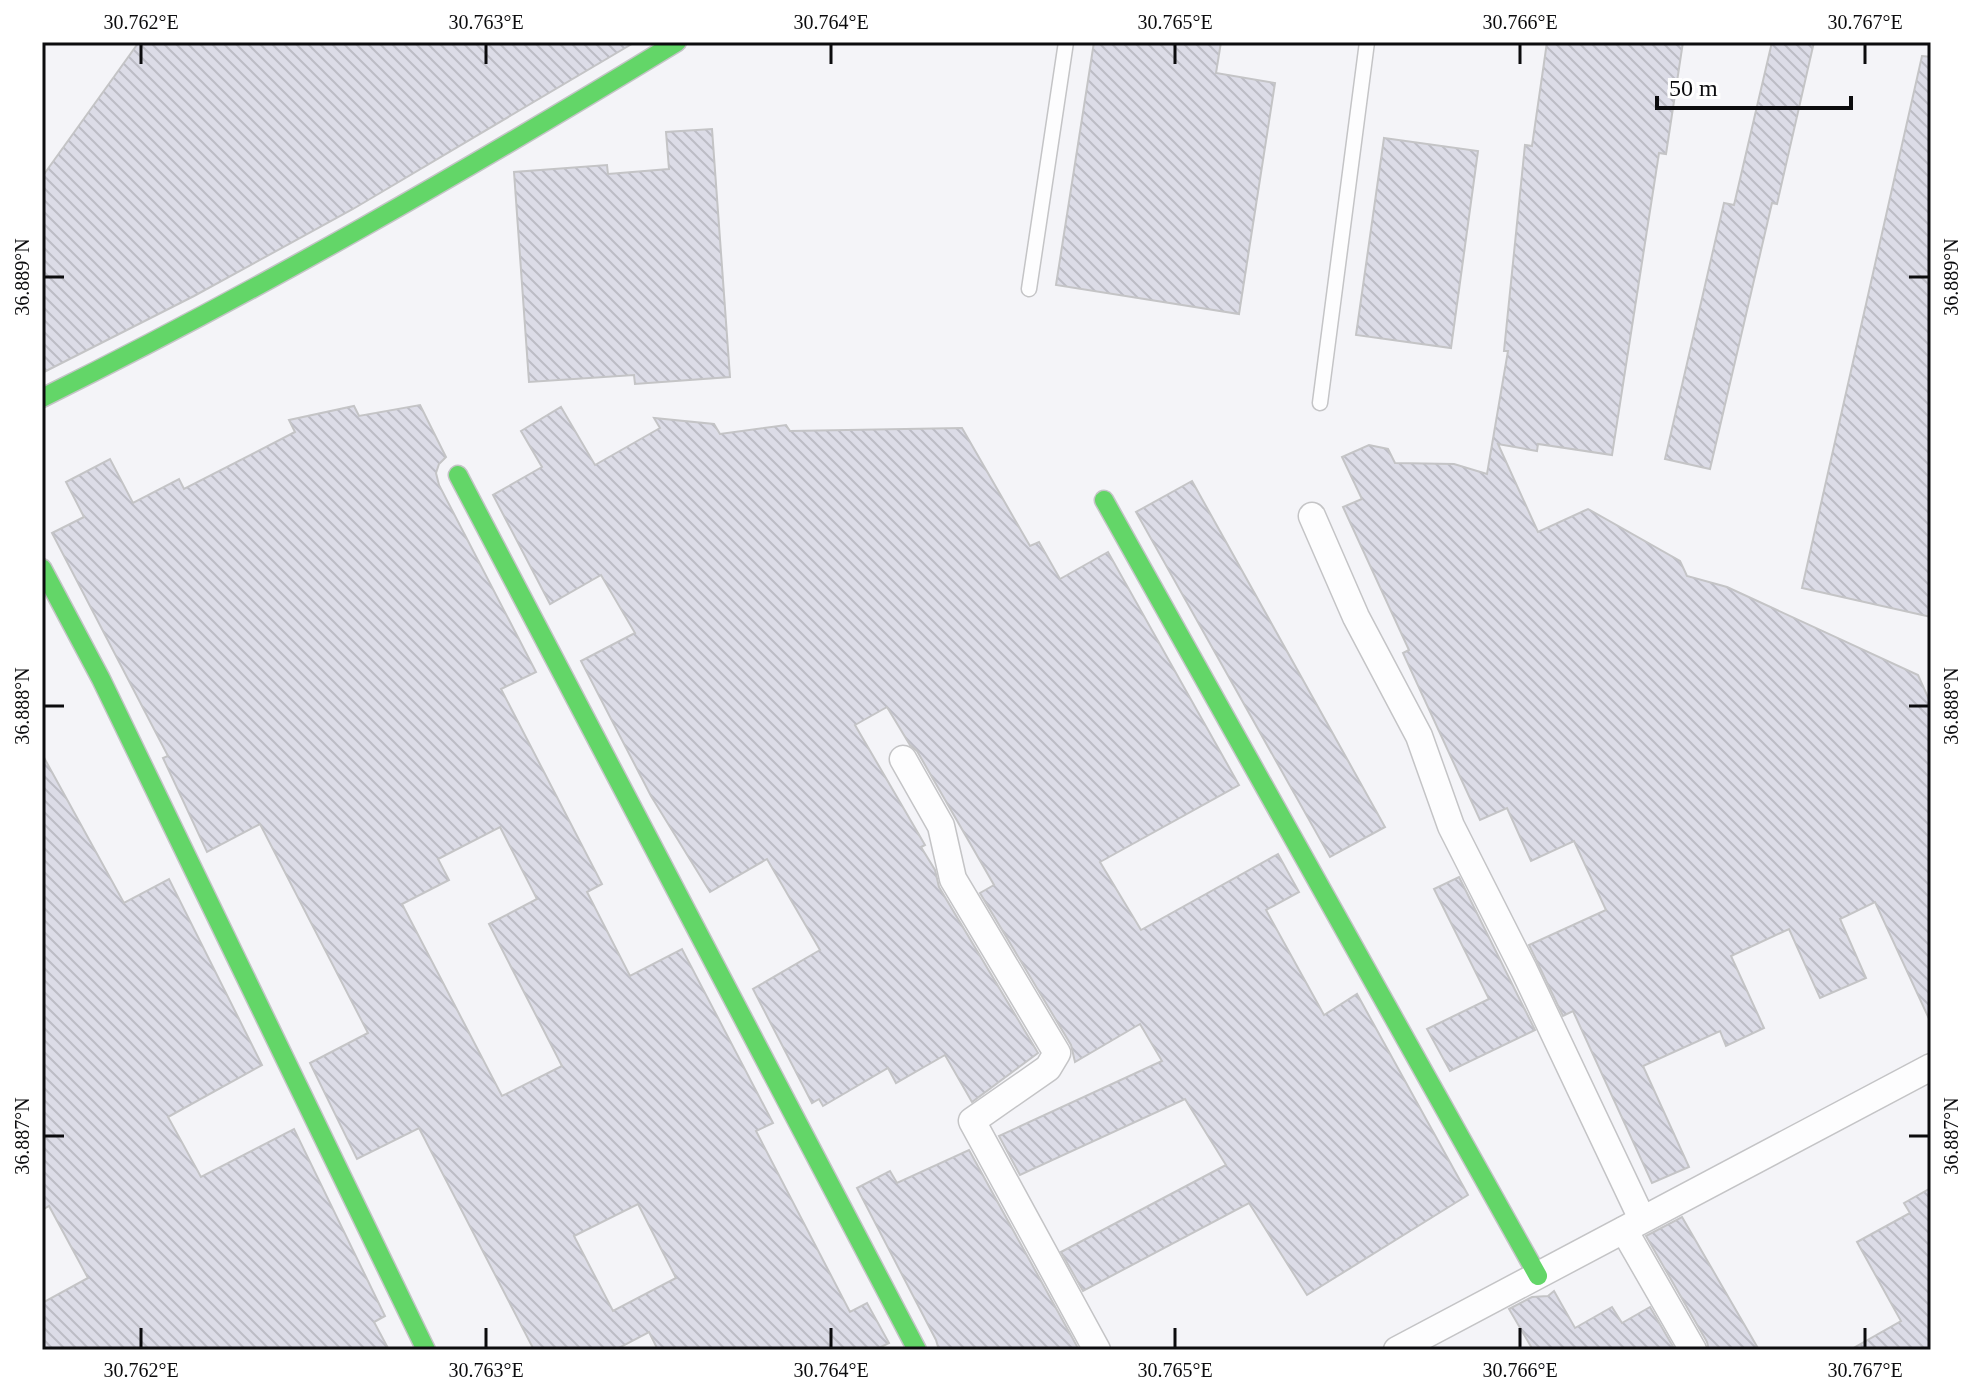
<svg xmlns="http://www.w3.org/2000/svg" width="1973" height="1392" font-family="Georgia,serif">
	<defs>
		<pattern id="building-back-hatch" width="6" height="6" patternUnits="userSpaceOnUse" patternTransform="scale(2)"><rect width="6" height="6" fill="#dcdce7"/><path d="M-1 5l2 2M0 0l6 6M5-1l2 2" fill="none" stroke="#bcbcc5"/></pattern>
	</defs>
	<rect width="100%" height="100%" fill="#f4f4f8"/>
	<g fill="url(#building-back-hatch)" stroke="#c4c4c6" stroke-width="2" fill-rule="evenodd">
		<polygon points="139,42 635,42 353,209 194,296 42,373 42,177"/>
		<polygon points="1094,42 1221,42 1216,73 1275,83 1239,314 1056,285"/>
		<polygon points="1547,42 1683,42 1666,154 1659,153 1612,455 1538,444 1537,451 1498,444 1538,532 1588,509 1680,561 1687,576 1727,587 1918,675 1931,704 1931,1023 1875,902 1840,919 1866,978 1820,998 1789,929 1731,956 1764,1028 1726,1046 1720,1031 1643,1066 1689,1167 1652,1183 1573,1011 1563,1016 1529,945 1606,910 1574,841 1531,861 1507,808 1480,820 1403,653 1409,650 1343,507 1362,499 1342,457 1369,445 1388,449 1395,463 1454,464 1487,474 1508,351 1504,351 1525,145 1532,146"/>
		<polygon points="1772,42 1814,42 1777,204 1772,203 1710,469 1665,459 1724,203 1734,205"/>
		<polygon points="1922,56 1931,57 1931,617 1802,588"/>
		<polygon points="712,129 730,377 635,384 634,375 529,382 514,172 607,165 608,174 669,169 666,132"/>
		<polygon points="1384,138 1478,151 1451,348 1356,335"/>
		<path d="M420 405 446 457 439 464 436 473 439 485 536 672 501 689 602 884 587 892 630 976 682 949 773 1123 756 1131 850 1312 867 1303 889 1343 875 1350H658L649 1332 615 1350H534L419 1128 357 1159 310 1063 368 1033 260 824 207 852 163 758 168 756 52 533 84 517 66 482 110 459 133 503 179 479 184 489 295 432 289 420 354 406 359 416ZM500 827 537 899 489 924 562 1066 502 1096 402 904 449 880 438 859ZM638 1204 676 1278 613 1311 574 1236Z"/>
		<polygon points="561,407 595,465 660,428 654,418 714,424 720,434 786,425 790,431 962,428 1030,546 1039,542 1060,579 1108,552 1239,785 1100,862 1141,930 1278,854 1299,892 1266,910 1324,1015 1357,994 1468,1195 1307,1295 1249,1203 1083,1291 1061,1252 1226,1165 1185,1099 1020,1175 999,1136 1162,1061 1140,1024 1075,1062 1071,1045 980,893 994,885 917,751 910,745 887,707 855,725 925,845 921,847 935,870 939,887 1038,1053 972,1102 945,1055 896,1083 888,1068 823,1106 819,1099 812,1103 753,989 820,950 767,859 710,892 651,796 581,661 635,633 601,575 550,604 493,495 542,467 521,431"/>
		<polygon points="1192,481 1385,827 1330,857 1136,512"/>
		<polygon points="42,754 124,903 169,879 262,1065 168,1117 201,1177 294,1129 385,1316 374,1322 389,1350 42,1350 42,1303 88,1278 49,1206 42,1210"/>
		<polygon points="1459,877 1535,1030 1450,1071 1427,1029 1489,999 1434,889"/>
		<polygon points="969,1150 1079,1350 939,1350 936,1340 857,1188 890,1171 897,1183"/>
		<polygon points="1931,1188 1931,1350 1850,1350 1901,1321 1857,1242 1910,1213 1904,1203"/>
		<polygon points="1682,1217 1759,1350 1709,1350 1707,1342 1646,1236"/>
		<polygon points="1554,1291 1575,1328 1612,1307 1622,1323 1650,1307 1675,1350 1533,1350 1509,1309 1532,1297 1548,1296"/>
	</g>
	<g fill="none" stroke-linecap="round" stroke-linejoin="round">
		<g stroke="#c4c4c6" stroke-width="17">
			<g id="lane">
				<polyline points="1029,289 1066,42"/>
				<polyline points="1320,403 1367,42"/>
			</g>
		</g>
		<g stroke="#c4c4c6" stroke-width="29">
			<g id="street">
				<polyline points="1312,516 1356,617 1419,736 1451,826 1524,970 1642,1219"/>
				<polyline points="903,759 941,826 953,879 1057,1053 1048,1068 972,1121 1097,1350"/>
				<polyline points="1624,1230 1693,1350"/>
				<polyline points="1397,1350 1931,1067"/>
			</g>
		</g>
		<g stroke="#c4c4c6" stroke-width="21">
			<g id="fast">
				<path d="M42 398C260 290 469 169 677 42"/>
				<polyline points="458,475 917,1350"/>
				<polyline points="1104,500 1538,1276"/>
				<polyline points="42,568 101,679 426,1350"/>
			</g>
		</g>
		<use href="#lane" stroke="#fdfdfe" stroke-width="14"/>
		<use href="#street" stroke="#fdfdfe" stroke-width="26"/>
		<use href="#fast" stroke="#63d668" stroke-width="18"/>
	</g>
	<path fill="none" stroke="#0c0c0e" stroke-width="3" d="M141 44V64M486 44V64M831 44V64M1175 44V64M1520 44V64M1865 44V64M44 277H64M1909 277H1929M44 706H64M1909 706H1929M44 1136H64M1909 1136H1929M141 1328V1348M486 1328V1348M831 1328V1348M1175 1328V1348M1520 1328V1348M1865 1328V1348"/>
	<rect width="1973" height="1392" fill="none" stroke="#ffffff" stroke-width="88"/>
	<path d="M1657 96v12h194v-12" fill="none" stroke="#0c0c0e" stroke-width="4"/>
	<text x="1669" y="96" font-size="24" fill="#0c0c0e" stroke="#ffffff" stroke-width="6" paint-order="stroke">50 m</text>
	<rect x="44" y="44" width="1885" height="1304" fill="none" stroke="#0c0c0e" stroke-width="3"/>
	<g font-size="20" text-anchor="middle" fill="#0c0c0e">
		<text x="141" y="29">30.762°E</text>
		<text x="486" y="29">30.763°E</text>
		<text x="831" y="29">30.764°E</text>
		<text x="1175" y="29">30.765°E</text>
		<text x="1520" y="29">30.766°E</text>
		<text x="1865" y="29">30.767°E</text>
		<text transform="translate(22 277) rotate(-90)" y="7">36.889°N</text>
		<text transform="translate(1951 277) rotate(-90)" y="7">36.889°N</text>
		<text transform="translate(22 706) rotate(-90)" y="7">36.888°N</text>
		<text transform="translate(1951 706) rotate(-90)" y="7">36.888°N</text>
		<text transform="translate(22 1136) rotate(-90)" y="7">36.887°N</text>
		<text transform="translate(1951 1136) rotate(-90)" y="7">36.887°N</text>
		<text x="141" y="1377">30.762°E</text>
		<text x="486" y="1377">30.763°E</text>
		<text x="831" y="1377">30.764°E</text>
		<text x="1175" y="1377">30.765°E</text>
		<text x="1520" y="1377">30.766°E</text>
		<text x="1865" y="1377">30.767°E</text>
	</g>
</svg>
